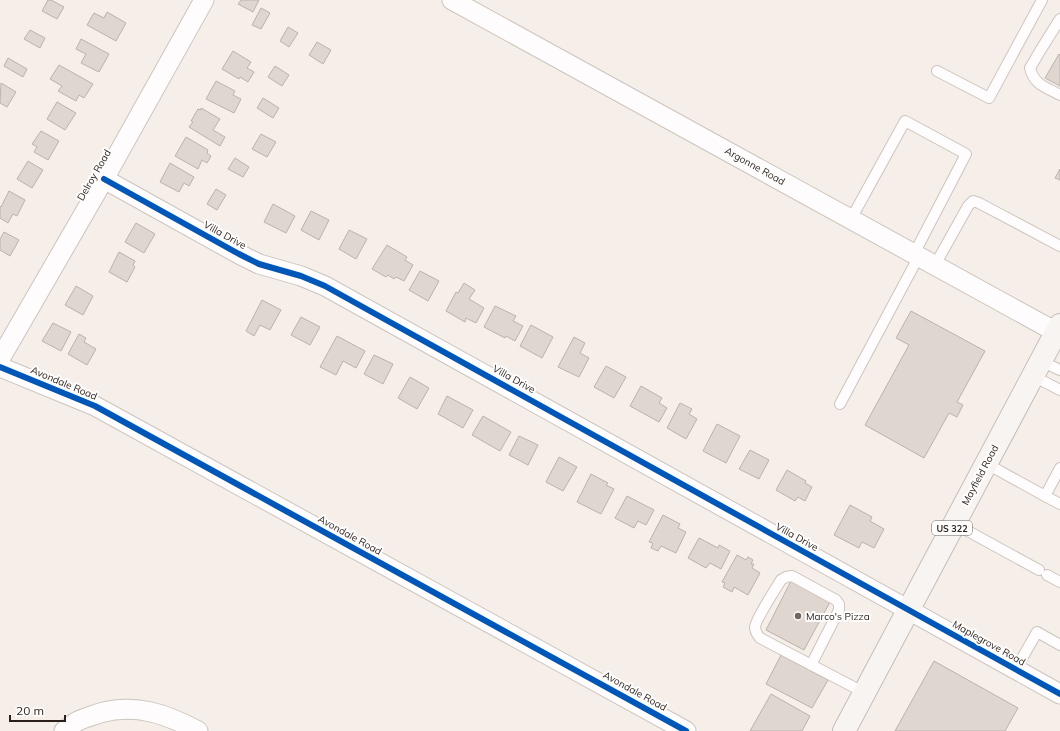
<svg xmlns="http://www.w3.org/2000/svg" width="1060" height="731" font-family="Mulish,sans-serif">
	<rect width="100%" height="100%" fill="#f5eee9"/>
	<g fill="#dfd7cf" stroke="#bab2ab">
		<polygon points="48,0 51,0 64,7 57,19 42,11"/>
		<polygon points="241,0 259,0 253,12 238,4"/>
		<polygon points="261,8 270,13 261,29 252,25"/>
		<polygon points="107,12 126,23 116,41 87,25 94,13 104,18"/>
		<polygon points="288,27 298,33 289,47 280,41"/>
		<polygon points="30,30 45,38 40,48 24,39"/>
		<polygon points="81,39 109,54 99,72 81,63 86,54 76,49"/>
		<polygon points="317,42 331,50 323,64 309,55"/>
		<polygon points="233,51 251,62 247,68 254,72 248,82 240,77 239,79 222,69"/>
		<polygon points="1059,54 1060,55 1060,86 1045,78"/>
		<polygon points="8,58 27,69 23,77 4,66"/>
		<polygon points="59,65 93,84 84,98 79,95 76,101 58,91 62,86 50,79"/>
		<polygon points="275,66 289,75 282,86 268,77"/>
		<polygon points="216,81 235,91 233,95 241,99 234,113 206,99"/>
		<polygon points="1,83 16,92 7,107 0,103"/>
		<polygon points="263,98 279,108 273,118 257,108"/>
		<polygon points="57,102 76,113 65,130 47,119"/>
		<polygon points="201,108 220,119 213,130 225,137 220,146 189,127 193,122 191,121 198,109 201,110"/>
		<polygon points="41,131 59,141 48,160 34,152 37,147 32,144"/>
		<polygon points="261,134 276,142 267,157 252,149"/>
		<polygon points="186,137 208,150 207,153 211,156 207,163 202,160 198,169 175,156"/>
		<polygon points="235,158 249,167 243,177 228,169"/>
		<polygon points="28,161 43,170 32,188 17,179"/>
		<polygon points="170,163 194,177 189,186 184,183 179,192 160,182"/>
		<polygon points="1060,169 1060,180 1055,178"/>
		<polygon points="216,189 226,195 217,210 207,204"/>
		<polygon points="9,191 25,200 17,216 13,214 8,223 0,218 0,206 1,207"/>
		<polygon points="273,204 295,216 286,233 264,222"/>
		<polygon points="311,211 329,220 319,240 301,230"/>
		<polygon points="136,223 155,234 144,253 125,242"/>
		<polygon points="349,230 367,239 356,259 339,249"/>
		<polygon points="4,232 19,240 10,256 0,250 0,239"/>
		<polygon points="387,245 407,257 405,260 413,265 404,281 396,277 394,279 388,275 386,277 372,269"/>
		<polygon points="119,252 135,261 133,265 135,267 127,282 109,272"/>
		<polygon points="420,271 439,281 428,301 409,290"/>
		<polygon points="464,283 475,290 469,299 484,308 476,323 466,318 465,322 446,311 456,292 458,293"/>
		<polygon points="76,286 93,296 83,315 65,305"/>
		<polygon points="262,300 281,310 270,330 260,325 254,336 246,331"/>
		<polygon points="495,306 516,316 513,321 523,326 515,341 506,336 505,338 484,327"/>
		<polygon points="911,311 985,351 957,402 963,405 957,417 949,413 924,458 865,425 909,345 896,338"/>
		<polygon points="301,317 320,327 310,345 291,335"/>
		<polygon points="53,323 71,332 61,351 42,341"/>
		<polygon points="531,325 553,337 542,358 520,346"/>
		<polygon points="79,334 86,338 84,342 96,349 87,365 68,354"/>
		<polygon points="337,336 365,351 356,368 343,361 336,375 320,367"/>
		<polygon points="574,337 585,343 580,353 589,358 579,377 558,367"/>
		<polygon points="374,355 393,364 383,384 364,374"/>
		<polygon points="606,366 626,377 614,398 594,387"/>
		<polygon points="410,377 429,388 417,409 398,398"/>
		<polygon points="641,386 662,398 659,403 667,408 659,422 630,406"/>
		<polygon points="447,396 473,410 463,428 438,414"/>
		<polygon points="680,403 692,409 689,414 697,419 686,439 667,428"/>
		<polygon points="483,416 511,432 500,451 472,435"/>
		<polygon points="717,424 740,436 726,463 703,451"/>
		<polygon points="519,436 538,445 528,465 509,455"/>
		<polygon points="750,450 769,460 759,479 739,469"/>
		<polygon points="559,457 577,467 563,491 546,482"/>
		<polygon points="787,470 806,481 805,483 812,487 805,501 798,497 795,501 776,490"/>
		<polygon points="591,474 608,483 606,485 614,489 601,514 577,502"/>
		<polygon points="627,496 654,510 646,525 638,521 634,528 615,518"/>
		<polygon points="850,505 872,517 870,521 884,529 874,548 862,542 859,548 834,535"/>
		<polygon points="663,515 680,524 678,528 686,532 676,553 661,546 658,551 651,548 653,543 649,542"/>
		<polygon points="699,538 718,548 719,545 730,551 721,569 710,563 706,568 688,558"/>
		<polygon points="737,555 746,560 748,557 753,560 751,564 754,564 752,568 760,573 748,595 734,587 732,592 723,587 725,583 722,582"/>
		<polygon points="791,581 830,602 804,650 766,630"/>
		<polygon points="781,655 828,680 812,708 766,684"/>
		<polygon points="934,661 1018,708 1005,731 895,731"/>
		<polygon points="771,694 810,716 802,731 750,731"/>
	</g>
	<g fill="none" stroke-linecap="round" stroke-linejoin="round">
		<g stroke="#cdc4be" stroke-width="12">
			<g id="lane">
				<path d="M1060 19 1040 51 1030 68C1034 85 1046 87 1060 95"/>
				<polyline points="937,71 989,98 1042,0"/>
				<polyline points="851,219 905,121 966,154 914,254"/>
				<polyline points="935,265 968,206 973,201 979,203 1060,246"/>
				<polyline points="1041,361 1060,370"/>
				<polyline points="1033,376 1060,390"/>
				<polyline points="840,404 919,256"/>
				<polyline points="987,464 1045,496 1060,468"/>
				<polyline points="1045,496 1060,504"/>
				<polyline points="955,524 1039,570"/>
				<polyline points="1047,575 1060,582"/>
				<path d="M811 665 839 610V604L836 600 792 576 786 577 781 580C776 588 756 619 755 627 755 632 757 634 760 638L865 693"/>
				<polyline points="1016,669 1037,632 1060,645"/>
			</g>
		</g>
		<g stroke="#cdc4be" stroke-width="21">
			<g id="street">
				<polyline points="452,0 1056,332"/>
				<polyline points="104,179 239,254 259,264 301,276 325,286 1060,694"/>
				<polyline points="0,359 104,179 204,0"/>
				<polyline points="0,367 95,406 686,731"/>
				<path d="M64 731C68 728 72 725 76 722 83 718 92 716 100 713 136 703 166 714 198 731"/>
			</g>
		</g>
		<g stroke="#c6bdb9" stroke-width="24">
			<polyline id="primary" points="844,731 1060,325"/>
		</g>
		<use href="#lane" stroke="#fefcfc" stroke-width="10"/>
		<use href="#street" stroke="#fefcfc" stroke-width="19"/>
		<use href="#primary" stroke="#f8f4f2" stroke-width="22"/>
		<g stroke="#fdfdfd" stroke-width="8">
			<g id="cycleway">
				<polyline points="104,179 239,254 259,264 301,276 325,286 1060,694"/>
				<polyline points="0,367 95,406 686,731"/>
			</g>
		</g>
		<use href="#cycleway" stroke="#0057b8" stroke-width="6"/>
	</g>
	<circle fill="#726760" stroke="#fdfdfd" stroke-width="1.5" cx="798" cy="616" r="4"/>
	<g text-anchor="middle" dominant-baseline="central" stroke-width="4" stroke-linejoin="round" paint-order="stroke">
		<rect fill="#fdfdfd" stroke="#6a625c" stroke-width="1" x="932" y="521" width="40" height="14" rx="3"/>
		<g font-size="9" font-weight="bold" fill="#2b1f17">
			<text x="952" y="528">US 322</text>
		</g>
		<g font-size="10" fill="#2b1f17" stroke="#fdfdfd">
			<text transform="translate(755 166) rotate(29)">Argonne Road</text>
			<text transform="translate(94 175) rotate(-60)">Delroy Road</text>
			<text transform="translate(225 235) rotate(29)">Villa Drive</text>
			<text transform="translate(514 379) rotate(29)">Villa Drive</text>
			<text transform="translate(64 383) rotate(23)">Avondale Road</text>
			<text transform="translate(980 475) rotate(-62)">Mayfield Road</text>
			<text transform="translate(350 535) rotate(29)">Avondale Road</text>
			<text transform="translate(797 537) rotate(29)">Villa Drive</text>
			<text transform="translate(989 643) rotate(29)">Maplegrove Road</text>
			<text transform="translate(635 691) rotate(29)">Avondale Road</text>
		</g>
		<g font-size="10" fill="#2b1f17" stroke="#fdfdfd" text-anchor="start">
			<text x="806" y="616">Marco's Pizza</text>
		</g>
	</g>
	<path d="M10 715v6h55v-6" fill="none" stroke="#2b1f17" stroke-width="2"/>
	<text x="16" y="715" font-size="12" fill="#2b1f17" stroke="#fdfdfd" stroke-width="3" paint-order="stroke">20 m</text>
</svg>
